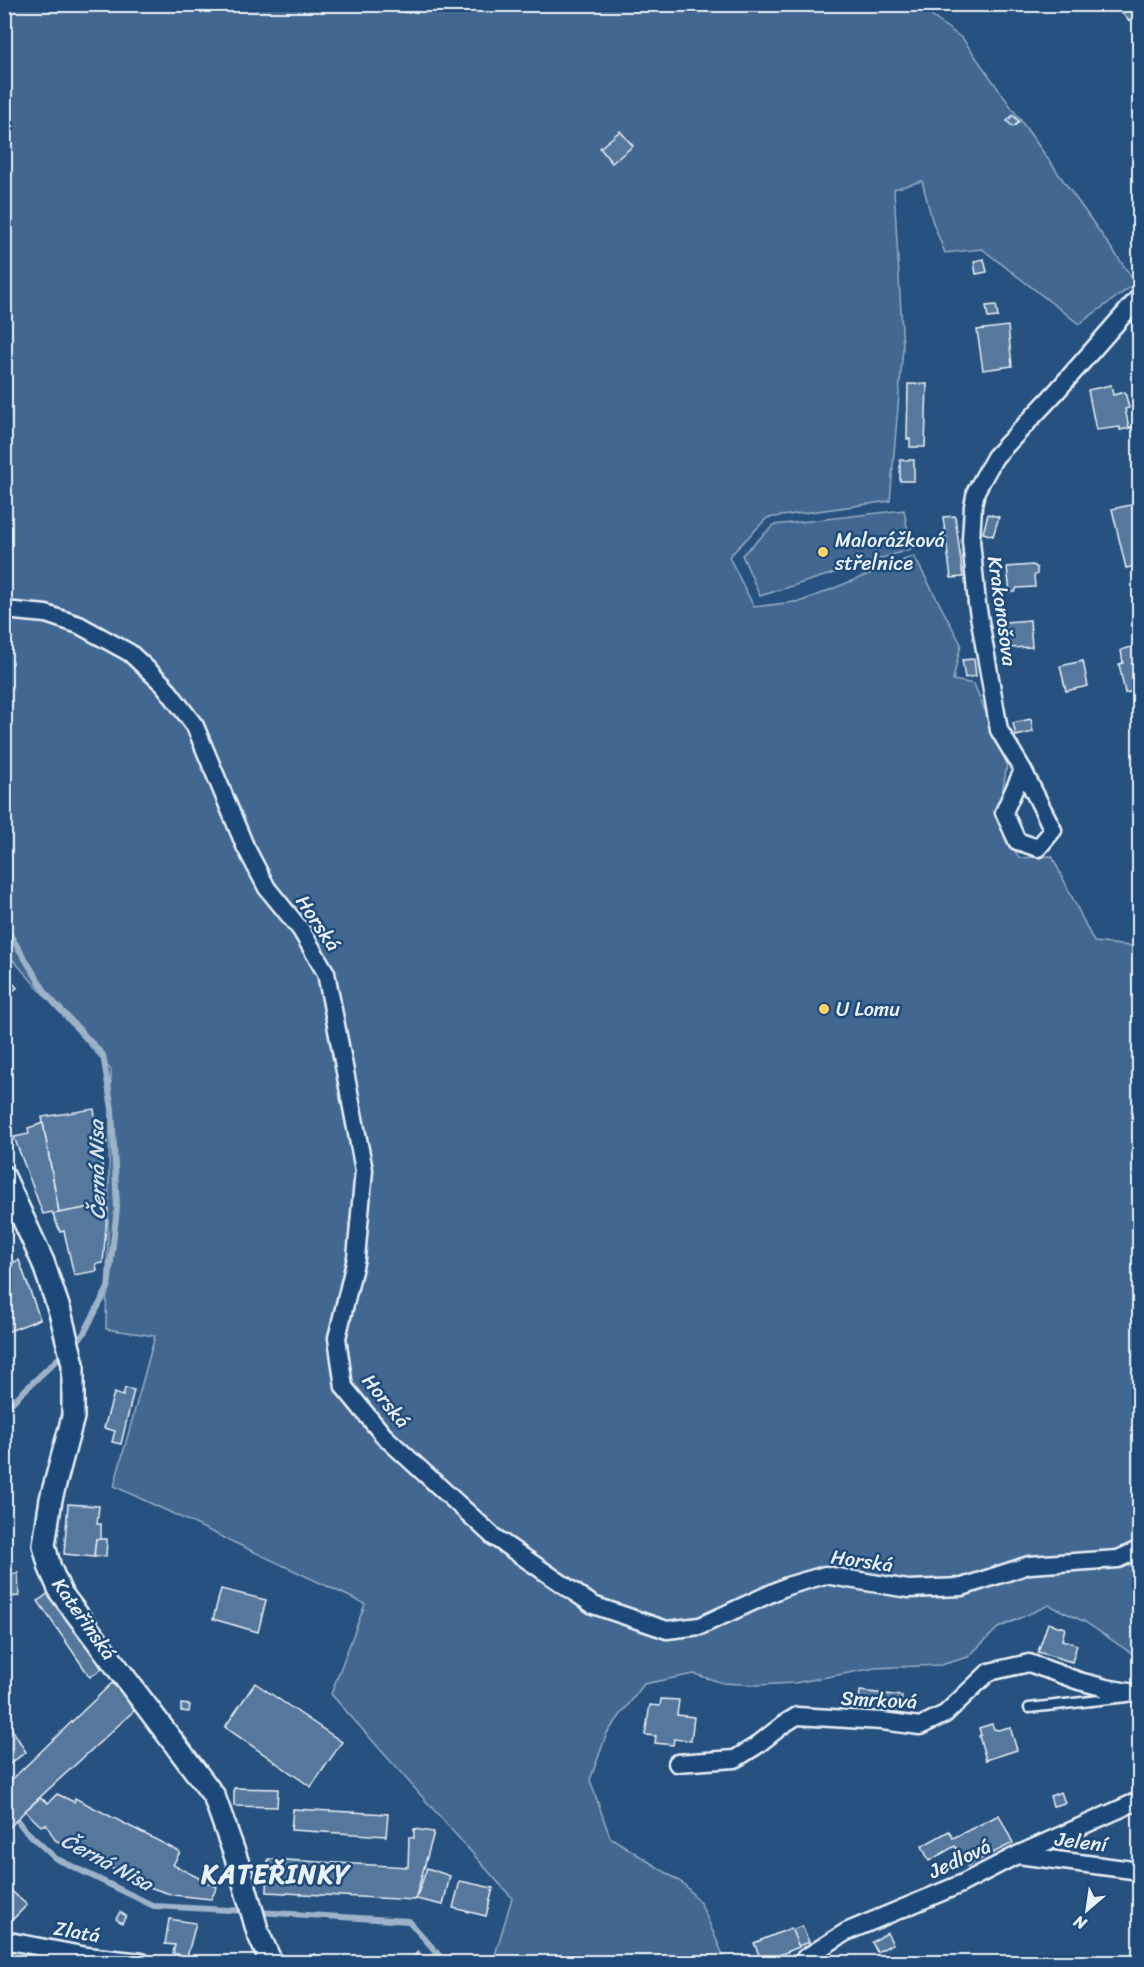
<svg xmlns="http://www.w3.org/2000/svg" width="1144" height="1967" font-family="Sriracha,sans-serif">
	<rect width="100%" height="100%" fill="#27517f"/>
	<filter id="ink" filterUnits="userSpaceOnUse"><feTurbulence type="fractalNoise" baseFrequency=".0167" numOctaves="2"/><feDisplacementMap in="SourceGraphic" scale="12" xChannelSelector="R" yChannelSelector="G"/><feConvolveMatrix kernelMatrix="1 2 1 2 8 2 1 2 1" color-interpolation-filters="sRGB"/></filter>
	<g filter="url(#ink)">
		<g fill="#436891" stroke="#96acc4" stroke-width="1.5">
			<polygon points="4,5 916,5 963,39 1136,283 1079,324 982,249 945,253 932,220 922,181 894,189 903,348 890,501 767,518 729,557 754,607 802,601 914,556 961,644 953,680 974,684 1007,764 998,819 1019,858 1052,856 1094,942 1139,947 1140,1659 1085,1622 1049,1605 998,1628 968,1657 941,1665 875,1668 795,1683 757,1685 723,1683 694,1674 644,1684 607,1733 590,1780 610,1837 684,1884 701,1904 726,1962 493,1962 512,1898 331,1694 365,1604 114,1486 155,1336 106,1329 111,1070 5,951"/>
			<polygon points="904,510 911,549 760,596 742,555 774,525"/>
		</g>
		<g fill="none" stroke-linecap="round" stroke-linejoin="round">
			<g stroke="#9db3c9" stroke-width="6">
				<polyline points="4,925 48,996 103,1055 112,1109 117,1208 108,1288 83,1335 74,1344"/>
				<polyline points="4,1410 66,1351"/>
				<polyline points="13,1815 24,1829 55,1858 154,1906 247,1911"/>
				<polyline points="257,1912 409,1921 445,1962"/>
			</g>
		</g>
		<g fill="#57789d" stroke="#e8f1f8" stroke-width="1.5">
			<polygon points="980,4 996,4 985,12"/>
			<polygon points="1114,4 1140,4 1140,12 1129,21"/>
			<polygon points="1013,115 1019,122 1013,127 1007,121"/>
			<polygon points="620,131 633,146 612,163 600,148"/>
			<polygon points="984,259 987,272 976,274 974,261"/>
			<polygon points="996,305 998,317 988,318 986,306"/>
			<polygon points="1008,326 1012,366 983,370 977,330"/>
			<polygon points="908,384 927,384 925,447 910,447 910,439 907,439"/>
			<polygon points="1111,385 1113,395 1125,392 1129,408 1125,409 1129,427 1135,427 1120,430 1120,427 1096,430 1088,390"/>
			<rect x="900" y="460" width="14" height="21"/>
			<polygon points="1140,503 1140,565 1126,568 1112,509"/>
			<polygon points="988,514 999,517 993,536 983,533"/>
			<polygon points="955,516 963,577 951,578 943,517"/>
			<polygon points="1033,565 1037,568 1037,574 1034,576 1035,587 1017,588 1015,592 1010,592 1007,567"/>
			<polygon points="1030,620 1032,647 1007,648 1005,622"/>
			<polygon points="1135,646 1140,669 1140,690 1125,693 1119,664 1123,663 1121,650"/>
			<polygon points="974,659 976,676 965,678 962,660"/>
			<polygon points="1083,661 1088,686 1066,691 1060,666"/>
			<polygon points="1031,719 1033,732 1016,736 1013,723"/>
			<polygon points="9,978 17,988 7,996 4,993 4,982"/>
			<polygon points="94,1109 97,1131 105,1129 107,1143 99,1145 108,1204 59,1213 42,1117"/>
			<polygon points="43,1123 59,1213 53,1214 52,1212 43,1214 14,1137 29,1134 28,1128"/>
			<polygon points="108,1204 103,1263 96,1264 97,1271 74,1275 64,1231 60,1232 53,1214"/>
			<polygon points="19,1260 40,1319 7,1332 4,1330 4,1266"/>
			<polygon points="125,1388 134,1390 121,1444 112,1442 115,1431 104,1428 114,1393 123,1396"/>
			<polygon points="68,1504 99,1506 97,1524 101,1524 101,1539 96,1539 94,1557 64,1554"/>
			<polygon points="96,1539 107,1539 106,1556 94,1557"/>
			<polygon points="18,1573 19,1596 7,1597 11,1637 4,1638 4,1577"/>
			<polygon points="221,1589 266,1600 258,1632 213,1619"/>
			<polygon points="50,1592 102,1669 90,1677 38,1601"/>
			<polygon points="1048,1623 1065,1628 1062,1640 1077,1645 1072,1662 1038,1652"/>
			<polygon points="112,1683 137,1708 26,1810 4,1833 4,1787"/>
			<polygon points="255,1683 342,1742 311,1787 225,1727"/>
			<polygon points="860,1691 902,1696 900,1717 858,1712"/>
			<polygon points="661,1699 679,1700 677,1715 694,1717 691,1741 674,1739 673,1745 655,1743 656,1736 645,1735 650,1705 660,1706"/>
			<polygon points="181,1704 190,1705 189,1712 181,1711"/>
			<polygon points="4,1716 26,1752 4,1768"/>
			<polygon points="992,1724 994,1729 998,1730 1010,1727 1017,1750 986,1760 979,1736 981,1735 979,1728"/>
			<polygon points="234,1788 278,1789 277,1807 234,1806"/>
			<polygon points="1061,1792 1065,1803 1053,1806 1050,1796"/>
			<polygon points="57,1794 74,1802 75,1798 180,1852 173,1865 217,1887 211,1899 173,1895 149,1887 55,1840 46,1824 41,1826 25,1811 40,1798 48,1803"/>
			<polygon points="293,1809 388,1814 386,1836 291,1830"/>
			<polygon points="999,1815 1013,1843 967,1866 955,1846 929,1861 922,1846 949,1831 953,1838"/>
			<polygon points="414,1829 434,1832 415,1900 267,1892 268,1859 408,1867 409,1837 414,1838"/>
			<polygon points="427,1868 450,1876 443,1905 416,1899"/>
			<polygon points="460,1881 493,1888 486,1916 453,1908"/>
			<polygon points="4,1884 27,1905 6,1926 4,1925"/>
			<polygon points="120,1912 126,1916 122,1923 116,1919"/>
			<polygon points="169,1919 196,1923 187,1957 173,1953 175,1945 165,1944"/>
			<polygon points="802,1926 809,1942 798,1946 792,1930"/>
			<polygon points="791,1928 799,1947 762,1962 754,1943"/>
			<polygon points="887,1933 893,1944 877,1952 872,1942"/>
			<polygon points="418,1951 427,1962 411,1962"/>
			<polygon points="314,1954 327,1961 329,1957 339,1962 310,1962"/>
		</g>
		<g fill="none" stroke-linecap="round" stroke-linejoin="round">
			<g stroke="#e8f1f8" stroke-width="13">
				<g id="service">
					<polyline points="390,4 409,7 413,4"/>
					<polyline points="1136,304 1140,347"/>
					<polyline points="1029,1708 1127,1697"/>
				</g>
			</g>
			<g stroke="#e8f1f8" stroke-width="21">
				<g id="minor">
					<polyline points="4,610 46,614 79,625 130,653 164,685 195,726 245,846 267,888 301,930 326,973 364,1170 356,1258 337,1338 344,1387 384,1436 494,1537 593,1605 667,1630 700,1626 787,1586 825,1575 908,1589 962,1587 1029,1565 1118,1559 1140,1549"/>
					<polyline points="1023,770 1004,812 1017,841 1038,848 1053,830 1023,770 999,730 977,604 971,540 973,506 976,491 995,457 1056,392 1140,296"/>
					<polyline points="4,1220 17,1204"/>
					<polyline points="677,1763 735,1759 756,1746 784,1724 797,1716 882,1721 920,1726 945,1714 989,1672 1029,1663 1079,1681 1106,1688 1140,1694"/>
					<polyline points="1018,1855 1140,1871"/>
					<polyline points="4,1940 87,1956 142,1962"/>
					<polyline points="805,1962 805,1958 846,1932 961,1884 1017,1855 1140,1800"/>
				</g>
			</g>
			<g stroke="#e8f1f8" stroke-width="26">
				<polyline id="tertiary" points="4,1177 43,1262 60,1312 73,1364 73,1417 51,1499 44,1545 50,1568 61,1593 214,1796 240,1869 258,1933 271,1962"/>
			</g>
			<use href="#service" stroke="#1f4a7a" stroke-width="8"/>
			<use href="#minor" stroke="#1f4a7a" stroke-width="16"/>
			<use href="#tertiary" stroke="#1f4a7a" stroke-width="21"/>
		</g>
	</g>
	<g fill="#ffd166" stroke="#1f4a7a" stroke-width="2">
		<circle cx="823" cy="552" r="6"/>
		<circle cx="824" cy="1009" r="6"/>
	</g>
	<g text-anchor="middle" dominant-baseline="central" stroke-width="5" stroke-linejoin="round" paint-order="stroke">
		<g font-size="20" fill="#e8f1f8" stroke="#1f4a7a" text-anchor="start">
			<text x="835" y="540">Malorážková<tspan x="835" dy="23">střelnice</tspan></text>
			<text x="836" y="1009">U Lomu</text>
		</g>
		<g font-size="20" fill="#e8f1f8" stroke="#1f4a7a">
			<text transform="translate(1002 611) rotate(82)">Krakonošova</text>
			<text transform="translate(318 923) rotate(56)">Horská</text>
			<text transform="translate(386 1401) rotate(51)">Horská</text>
			<text transform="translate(862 1561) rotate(8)">Horská</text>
			<text transform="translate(84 1619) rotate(55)">Kateřinská</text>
			<text transform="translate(879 1700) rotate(3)">Smrková</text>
			<text transform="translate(1081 1842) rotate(7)">Jelení</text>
			<text transform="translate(960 1859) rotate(-25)">Jedlová</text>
			<text transform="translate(77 1932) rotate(10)">Zlatá</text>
		</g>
		<g font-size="21" font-style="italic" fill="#d5e2ec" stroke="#1f4a7a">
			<text transform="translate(97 1170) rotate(-91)">Černá Nisa</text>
			<text transform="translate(107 1862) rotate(28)">Černá Nisa</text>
		</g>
		<g font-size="26" font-weight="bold" letter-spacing="1.5" fill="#e8f1f8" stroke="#1f4a7a">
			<text x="276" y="1874">KATEŘINKY</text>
		</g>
	</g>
	<rect width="1144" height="1967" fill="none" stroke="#1f4a7a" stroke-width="24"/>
	<rect x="12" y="12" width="1120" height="1943" fill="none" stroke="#e8f1f8" stroke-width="2" filter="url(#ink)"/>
	<g transform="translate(1087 1910) rotate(209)" stroke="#1f4a7a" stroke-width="4.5" paint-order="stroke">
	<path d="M0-4.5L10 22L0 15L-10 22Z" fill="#e8f1f8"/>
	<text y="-9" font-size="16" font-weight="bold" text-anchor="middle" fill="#e8f1f8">N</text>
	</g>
</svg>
